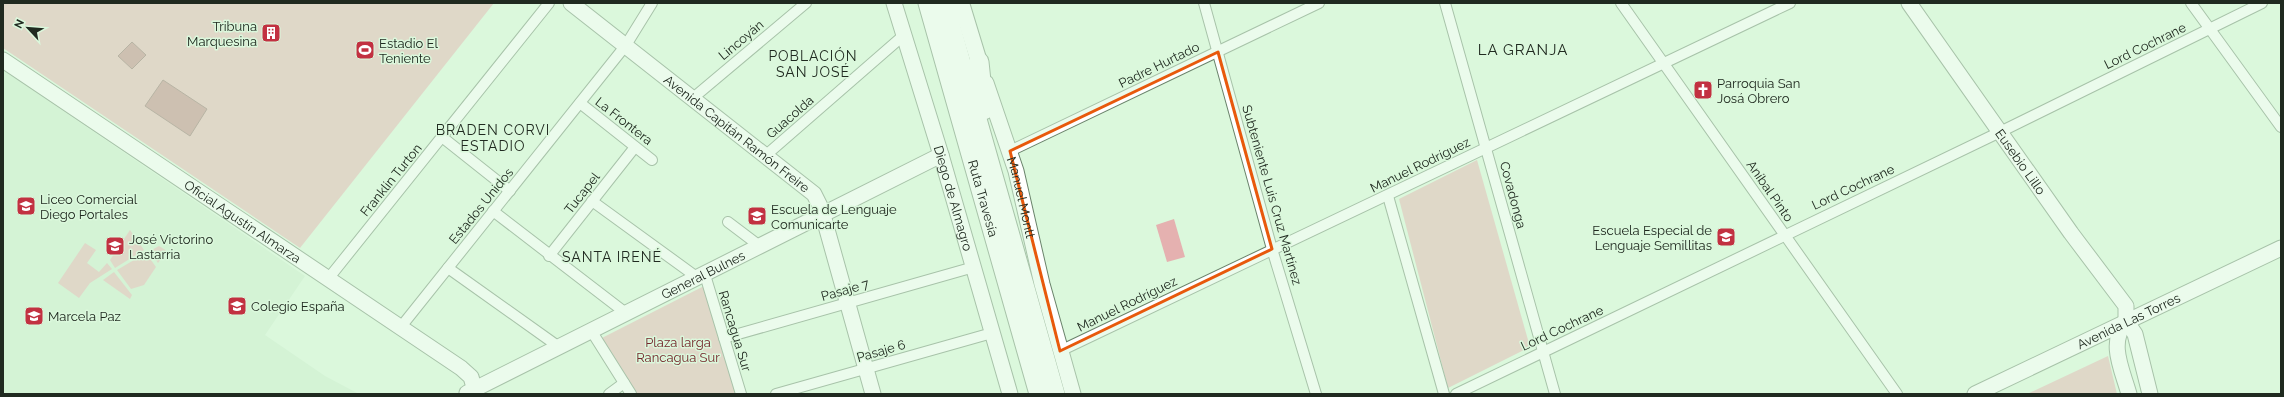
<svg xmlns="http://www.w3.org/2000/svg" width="2284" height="397" font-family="Raleway,sans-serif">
	<rect width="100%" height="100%" fill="#dbf8dc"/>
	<polygon fill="#ccedcc" points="3,70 305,276 265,335 325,376 359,394 3,394"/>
	<g fill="#e5b1b0">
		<polygon points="3,3 494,3 300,248 3,48"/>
		<polygon points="1477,160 1530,347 1448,388 1399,199"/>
		<polygon points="1174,219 1185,257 1167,262 1156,225"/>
		<polygon points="130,230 144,250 115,268 110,260"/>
		<polygon points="85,243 96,250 87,263 99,272 107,263 112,269 90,283 79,298 58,283"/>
		<polygon points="159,246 167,251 158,263 150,251"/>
		<polygon points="146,253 156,267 144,285 131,289 117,270"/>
		<polygon points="114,272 132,295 130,299 103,280"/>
		<polygon points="706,285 739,394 624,394 596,341"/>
		<polygon points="2108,356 2117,394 2027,394"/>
	</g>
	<g fill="#bc7c7c" stroke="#8d6360">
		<polygon points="132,42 146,55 132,69 118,56"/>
		<polygon points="163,80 207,109 190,136 145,106"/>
	</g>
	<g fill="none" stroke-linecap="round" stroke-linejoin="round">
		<g stroke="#6a836b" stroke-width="12">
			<g id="street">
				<polyline points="1204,3 1272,249 1316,394"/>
				<polyline points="1445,3 1555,394"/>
				<polyline points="1621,3 1897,394"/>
				<polyline points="2191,3 2281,127"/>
				<polyline points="693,98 806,3"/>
				<polyline points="580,103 652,160"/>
				<polyline points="442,137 510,191"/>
				<polyline points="1010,151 1319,3"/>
				<polyline points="765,156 904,35"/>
				<polyline points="1388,196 1444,394"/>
				<polyline points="592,201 698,278"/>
				<polyline points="493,211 627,314"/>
				<polyline points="728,222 761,247"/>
				<polyline points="549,256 635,147"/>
				<polyline points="448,268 559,347"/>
				<polyline points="705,275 741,394"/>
				<polyline points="328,279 549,3"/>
				<polyline points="400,328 626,45 652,3"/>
				<polyline points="592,332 631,394"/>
				<polyline points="724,338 974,267"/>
				<polyline points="1060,351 1790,3"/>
				<polyline points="609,394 624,383"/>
				<polyline points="776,394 992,333"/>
				<polyline points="1456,394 2000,132 2262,3"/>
			</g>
		</g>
		<g stroke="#6a836b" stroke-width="17">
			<g id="secondary">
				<path id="s1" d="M571 3 814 194 821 208 873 394"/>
				<path id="s2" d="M894 3 941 155 1010 394"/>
				<path id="s3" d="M1909 3 2071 233 2126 306V321C2108 343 2122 369 2129 394"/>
				<path id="s4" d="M3 60 461 368 471 377 476 394"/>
				<path id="s5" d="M986 83 1016 171 1042 284 1073 394"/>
				<polyline points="2126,321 2135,334 2150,394"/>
				<path id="s6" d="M467 393 941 155"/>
				<path id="s7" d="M1975 394 2281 248"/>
			</g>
		</g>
		<g stroke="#6a836b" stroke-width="18">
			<polyline id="primary" points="961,3 979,62"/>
		</g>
		<g stroke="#6a836b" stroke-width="21">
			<g id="highway">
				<path id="s8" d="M928 3 1039 394"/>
				<polyline points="944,3 1055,394"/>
				<polyline points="979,62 984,110"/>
			</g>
		</g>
		<use href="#street" stroke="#fff" stroke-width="10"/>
		<use href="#secondary" stroke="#fff" stroke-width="15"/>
		<use href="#primary" stroke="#fff" stroke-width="16"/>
		<use href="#highway" stroke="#fff" stroke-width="19"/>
	</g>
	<path d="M0 0H2284V397H0ZM1218 52 1272 249 1060 351 1010 151Z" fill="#dbf8dc" fill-opacity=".55" fill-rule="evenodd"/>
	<path fill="none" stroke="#e8590c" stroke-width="3" stroke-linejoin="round" d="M1218 52 1272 249 1060 351 1010 151Z"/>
	<defs>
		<g id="building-square" transform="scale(1)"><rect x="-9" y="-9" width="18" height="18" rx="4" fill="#c23141" stroke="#dbf8dc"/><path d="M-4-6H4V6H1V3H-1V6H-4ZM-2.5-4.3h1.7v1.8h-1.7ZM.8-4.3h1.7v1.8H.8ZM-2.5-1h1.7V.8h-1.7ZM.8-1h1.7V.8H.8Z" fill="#fff"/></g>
		<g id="stadium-square" transform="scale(1)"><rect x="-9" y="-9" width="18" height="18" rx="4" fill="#c23141" stroke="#dbf8dc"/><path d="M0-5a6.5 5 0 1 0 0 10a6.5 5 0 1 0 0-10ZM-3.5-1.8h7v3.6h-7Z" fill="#fff"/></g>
		<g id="church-square" transform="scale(1)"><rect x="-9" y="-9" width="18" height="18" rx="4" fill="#c23141" stroke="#dbf8dc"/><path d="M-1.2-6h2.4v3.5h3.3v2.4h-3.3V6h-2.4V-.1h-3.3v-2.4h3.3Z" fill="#fff"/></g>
		<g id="school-square" transform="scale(1)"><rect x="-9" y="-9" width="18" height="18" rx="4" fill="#c23141" stroke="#dbf8dc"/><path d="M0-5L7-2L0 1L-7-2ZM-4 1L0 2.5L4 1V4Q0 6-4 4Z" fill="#fff"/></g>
	</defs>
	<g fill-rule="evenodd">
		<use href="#building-square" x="271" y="33"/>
		<use href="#stadium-square" x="365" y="50"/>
		<use href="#church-square" x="1703" y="90"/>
		<use href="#school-square" x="26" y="206"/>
		<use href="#school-square" x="757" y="216"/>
		<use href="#school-square" x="1726" y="237"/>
		<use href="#school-square" x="115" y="246"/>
		<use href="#school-square" x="237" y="306"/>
		<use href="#school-square" x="34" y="316"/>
	</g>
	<g text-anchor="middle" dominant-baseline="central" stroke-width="3" stroke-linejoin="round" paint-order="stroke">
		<g font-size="13" fill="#202a20" stroke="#dbf8dc" text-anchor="start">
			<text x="257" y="26" text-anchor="end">Tribuna<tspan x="257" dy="15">Marquesina</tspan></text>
			<text x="379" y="43">Estadio El<tspan x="379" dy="15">Teniente</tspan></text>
			<text x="1717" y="83">Parroquia San<tspan x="1717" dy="15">Josá Obrero</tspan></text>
			<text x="40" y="199">Liceo Comercial<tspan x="40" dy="15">Diego Portales</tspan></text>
			<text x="771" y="209">Escuela de Lenguaje<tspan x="771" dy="15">Comunicarte</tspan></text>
			<text x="1712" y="230" text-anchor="end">Escuela Especial de<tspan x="1712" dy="15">Lenguaje Semillitas</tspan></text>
			<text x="129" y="239">José Victorino<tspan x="129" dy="15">Lastarria</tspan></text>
			<text x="251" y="306">Colegio España</text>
			<text x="48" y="316">Marcela Paz</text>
		</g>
		<g font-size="13" fill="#202a20" stroke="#dbf8dc">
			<text transform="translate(741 40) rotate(-40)">Lincoyán</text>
			<text transform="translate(2145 46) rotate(-26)">Lord Cochrane</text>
			<text transform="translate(1159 65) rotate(-26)">Padre Hurtado</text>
			<text transform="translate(790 117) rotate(-41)">Guacolda</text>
			<text transform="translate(624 121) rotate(38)">La Frontera</text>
			<text stroke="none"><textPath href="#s1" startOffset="211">Avenida Capitán Ramón Freire</textPath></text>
			<text stroke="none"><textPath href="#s3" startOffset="194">Eusebio Lillo</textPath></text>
			<text transform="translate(1420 165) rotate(-26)">Manuel Rodríguez</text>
			<text transform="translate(391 180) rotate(-51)">Franklin Turton</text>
			<text transform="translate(1853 187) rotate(-25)">Lord Cochrane</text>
			<text transform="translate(1770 191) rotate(55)">Aníbal Pinto</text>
			<text transform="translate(582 193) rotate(-52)">Tucapel</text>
			<text transform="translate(1272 195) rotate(74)">Subteniente Luis Cruz Martínez</text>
			<text transform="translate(1513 195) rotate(75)">Covadonga</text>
			<text stroke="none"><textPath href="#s5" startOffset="120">Manuel Montt</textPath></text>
			<text stroke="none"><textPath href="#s2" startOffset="204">Diego de Almagro</textPath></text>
			<text stroke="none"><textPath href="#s8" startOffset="203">Ruta Travesía</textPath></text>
			<text transform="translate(481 206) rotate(-51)">Estados Unidos</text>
			<text stroke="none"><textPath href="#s4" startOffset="289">Oficial Agustín Almarza</textPath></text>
			<text stroke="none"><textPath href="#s6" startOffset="264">General Bulnes</textPath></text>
			<text transform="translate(845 290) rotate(-16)">Pasaje 7</text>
			<text transform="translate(1127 304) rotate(-26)">Manuel Rodríguez</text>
			<text stroke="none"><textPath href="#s7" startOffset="170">Avenida Las Torres</textPath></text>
			<text transform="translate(1562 328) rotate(-25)">Lord Cochrane</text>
			<text transform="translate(735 331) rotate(73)">Rancagua Sur</text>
			<text transform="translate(881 351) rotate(-16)">Pasaje 6</text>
		</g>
		<g font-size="13" fill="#74252a" stroke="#dbf8dc">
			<text x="678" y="342">Plaza larga<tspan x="678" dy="15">Rancagua Sur</tspan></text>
		</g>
		<g font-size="14" letter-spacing="1" fill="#202a20" stroke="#dbf8dc">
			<text x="813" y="56">POBLACIÓN<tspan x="813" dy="16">SAN JOSÉ</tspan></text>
			<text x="493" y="130">BRADEN CORVI<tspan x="493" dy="16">ESTADIO</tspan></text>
			<text x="612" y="257">SANTA IRENÉ</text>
		</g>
		<g font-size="15" letter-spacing="1" fill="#202a20" stroke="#dbf8dc">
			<text x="1523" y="50">LA GRANJA</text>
		</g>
	</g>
	<rect width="2284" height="397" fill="none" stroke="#202a20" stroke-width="8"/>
	<g transform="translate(28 28) rotate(296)" stroke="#dbf8dc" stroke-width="3" paint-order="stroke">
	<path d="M0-3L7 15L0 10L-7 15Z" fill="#202a20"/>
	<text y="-6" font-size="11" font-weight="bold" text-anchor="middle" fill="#202a20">N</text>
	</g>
</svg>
